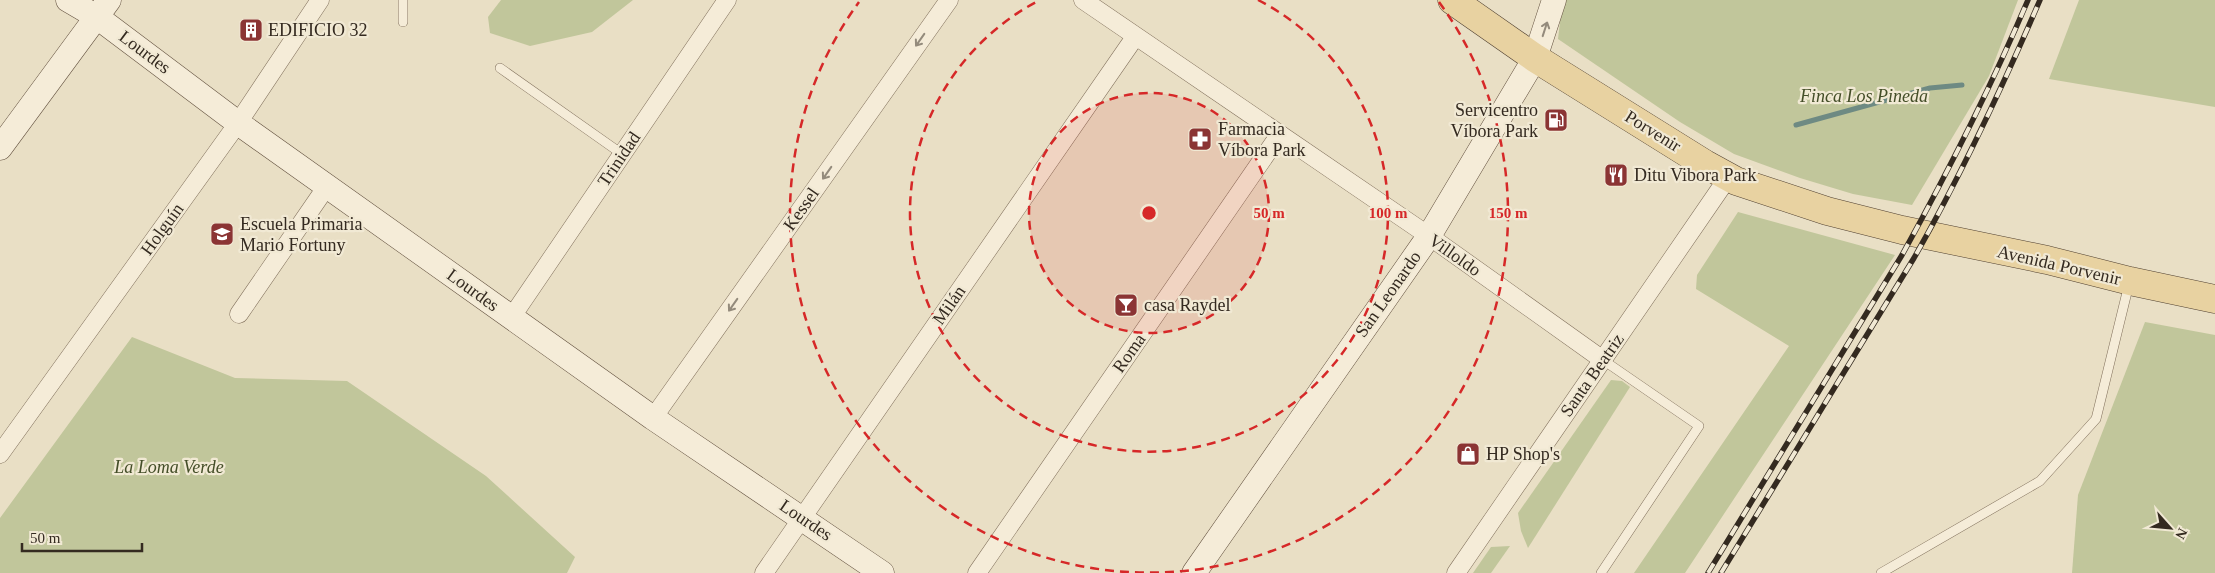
<svg xmlns="http://www.w3.org/2000/svg" width="2215" height="573" font-family="'Times New Roman',serif">
	<rect width="100%" height="100%" fill="#e9dfc5"/>
	<g fill="#c1c69b">
		<polygon points="501,0 633,0 592,32 530,46 490,33 488,17"/>
		<polygon points="1565,0 2018,0 1989,76 1912,205 1853,194 1800,178 1734,154 1680,122 1558,39 1561,13"/>
		<polygon points="2079,0 2215,0 2215,107 2049,79"/>
		<polygon points="1738,212 1895,255 1685,573 1634,573 1789,346 1696,289 1697,275"/>
		<polygon points="2145,322 2215,335 2215,573 2072,573 2078,495"/>
		<polygon points="132,337 235,378 347,381 486,476 575,557 567,573 0,573 0,518"/>
		<polygon points="1611,380 1622,381 1630,387 1528,548 1521,531 1518,513"/>
		<polygon points="1510,546 1491,573 1473,573 1491,547"/>
	</g>
	<g fill="none" stroke-linecap="round" stroke-linejoin="round">
		<polyline stroke="#6e8a83" stroke-width="5" points="1796,125 1930,88 1962,85"/>
		<g stroke="#82715d" stroke-width="10">
			<g id="lane">
				<polyline points="403,22 403,0"/>
				<polyline points="500,68 622,154"/>
				<polyline points="1601,573 1699,426 1603,360"/>
				<polyline points="1881,573 2040,481 2096,419 2129,284"/>
			</g>
		</g>
		<g stroke="#82715d" stroke-width="19">
			<g id="street">
				<polyline points="1083,0 1429,236 1603,360"/>
				<polyline points="239,314 327,186"/>
				<polyline points="511,318 727,0"/>
				<polyline points="653,418 949,0"/>
				<polyline points="0,454 238,123 320,0"/>
				<polyline points="764,573 1135,37"/>
				<polyline points="977,573 1280,134"/>
				<polyline points="1456,573 1729,176"/>
			</g>
		</g>
		<g stroke="#645240" stroke-width="25">
			<g id="secondary">
				<polyline points="68,0 97,17 238,123 653,418 882,573"/>
				<polyline points="0,148 109,0"/>
				<polyline points="1194,573 1429,236 1535,58 1554,0"/>
			</g>
		</g>
		<g stroke="#504031" stroke-width="29">
			<polyline id="primary" points="1452,0 1535,58 1705,164 1736,181 1827,211 1902,230 2047,260 2130,281 2215,299"/>
		</g>
		<use href="#lane" stroke="#f5ecd8" stroke-width="9"/>
		<use href="#street" stroke="#f5ecd8" stroke-width="18"/>
		<use href="#secondary" stroke="#f5ecd8" stroke-width="24"/>
		<use href="#primary" stroke="#e8d2a1" stroke-width="28"/>
		<g stroke="#342a20" stroke-width="5.5">
			<g id="rail">
				<path d="M1708 573 1902 255C1948 172 1991 87 2028 0"/>
				<path d="M1721 573 1914 258C1961 175 2002 88 2040 0"/>
			</g>
		</g>
		<use href="#rail" stroke="#f1e9d4" stroke-width="4" stroke-dasharray="11" stroke-linecap="butt"/>
	</g>
	<defs><path id="oneway-shaft" d="M-6 0H5M1.5-3L5.5 0L1.5 3" fill="none" stroke-width="1.6" stroke-linecap="round" stroke-linejoin="round" transform="scale(1.25)"/></defs>
	<g stroke="#948b7c">
		<use href="#oneway-shaft" transform="translate(1545 29) rotate(-72)"/>
		<use href="#oneway-shaft" transform="translate(920 40) rotate(125)"/>
		<use href="#oneway-shaft" transform="translate(827 173) rotate(125)"/>
		<use href="#oneway-shaft" transform="translate(733 305) rotate(125)"/>
	</g>
	<circle cx="1149" cy="213" r="120" fill="#d62828" fill-opacity=".12"/>
	<g fill="none" stroke="#d62828" stroke-width="2.5" stroke-dasharray="9 6">
		<circle cx="1149" cy="213" r="120"/>
		<path d="M1258 0A239 239 0 1 1 1040 0"/>
		<path d="M1439 2A359 359 0 1 1 859 2"/>
	</g>
	<defs>
		<g id="building-square" transform="scale(1.25)"><rect x="-9" y="-9" width="18" height="18" rx="4" fill="#8b3434" stroke="#f1e9d4"/><path d="M-4-6H4V6H1V3H-1V6H-4ZM-2.5-4.3h1.7v1.8h-1.7ZM.8-4.3h1.7v1.8H.8ZM-2.5-1h1.7V.8h-1.7ZM.8-1h1.7V.8H.8Z" fill="#fff"/></g>
		<g id="fuel-square" transform="scale(1.25)"><rect x="-9" y="-9" width="18" height="18" rx="4" fill="#8b3434" stroke="#f1e9d4"/><path d="M-5.5-6h7V0h2V4h1.3V-2.5L3-4.5l.8-.8L6-3V5H2.5V1h-1V6h-7ZM-4.2-4.7v3.2H.2V-4.7Z" fill="#fff"/></g>
		<g id="pharmacy-square" transform="scale(1.25)"><rect x="-9" y="-9" width="18" height="18" rx="4" fill="#8b3434" stroke="#f1e9d4"/><path d="M-2-6h4v4h4v4h-4v4h-4v-4h-4v-4h4Z" fill="#fff"/></g>
		<g id="restaurant-square" transform="scale(1.25)"><rect x="-9" y="-9" width="18" height="18" rx="4" fill="#8b3434" stroke="#f1e9d4"/><path d="M-5-6h1v4h1v-4h1v4h1v-4h1v5L-1.5 .5V6h-2V.5L-5-1ZM5-6V6H3V1.5H1.5Q1.5-4 5-6Z" fill="#fff"/></g>
		<g id="school-square" transform="scale(1.25)"><rect x="-9" y="-9" width="18" height="18" rx="4" fill="#8b3434" stroke="#f1e9d4"/><path d="M0-5L7-2L0 1L-7-2ZM-4 1L0 2.5L4 1V4Q0 6-4 4Z" fill="#fff"/></g>
		<g id="bar-square" transform="scale(1.25)"><rect x="-9" y="-9" width="18" height="18" rx="4" fill="#8b3434" stroke="#f1e9d4"/><path d="M-6-5H6L.8 .8V4.5H3.5V6h-7V4.5H-.8V.8Z" fill="#fff"/></g>
		<g id="shop-square" transform="scale(1.25)"><rect x="-9" y="-9" width="18" height="18" rx="4" fill="#8b3434" stroke="#f1e9d4"/><path d="M-5-2.5h2.3a2.7 3.5 0 0 1 5.4 0H5L5.5 6h-11ZM-1.5-2.5h3a1.5 2.3 0 0 0-3 0Z" fill="#fff"/></g>
	</defs>
	<g fill-rule="evenodd">
		<use href="#building-square" x="251" y="30"/>
		<use href="#fuel-square" x="1556" y="120"/>
		<use href="#pharmacy-square" x="1200" y="139"/>
		<use href="#restaurant-square" x="1616" y="175"/>
		<use href="#school-square" x="222" y="234"/>
		<use href="#bar-square" x="1126" y="305"/>
		<use href="#shop-square" x="1468" y="454"/>
	</g>
	<g text-anchor="middle" dominant-baseline="central" stroke-width="4.5" stroke-linejoin="round" paint-order="stroke">
		<g font-size="18" fill="#342a20" stroke="#f1e9d4" text-anchor="start">
			<text x="268" y="30">EDIFICIO 32</text>
			<text x="1538" y="110" text-anchor="end">Servicentro<tspan x="1538" dy="21">Víbora Park</tspan></text>
			<text x="1218" y="129">Farmacia<tspan x="1218" dy="21">Víbora Park</tspan></text>
			<text x="1634" y="175">Ditu Vibora Park</text>
			<text x="240" y="224">Escuela Primaria<tspan x="240" dy="21">Mario Fortuny</tspan></text>
			<text x="1144" y="305">casa Raydel</text>
			<text x="1486" y="454">HP Shop's</text>
		</g>
		<g font-size="18" fill="#342a20" stroke="#f1e9d4">
			<text transform="translate(145 52) rotate(37)">Lourdes</text>
			<text transform="translate(1653 131) rotate(32)">Porvenir</text>
			<text transform="translate(619 159) rotate(-56)">Trinidad</text>
			<text transform="translate(801 209) rotate(-55)">Kessel</text>
			<text transform="translate(162 229) rotate(-54)">Holguín</text>
			<text transform="translate(1455 255) rotate(35)">Villoldo</text>
			<text transform="translate(2059 265) rotate(13)">Avenida Porvenir</text>
			<text transform="translate(473 290) rotate(36)">Lourdes</text>
			<text transform="translate(1388 294) rotate(-55)">San Leonardo</text>
			<text transform="translate(949 305) rotate(-55)">Milán</text>
			<text transform="translate(1129 353) rotate(-55)">Roma</text>
			<text transform="translate(1592 375) rotate(-55)">Santa Beatriz</text>
			<text transform="translate(806 520) rotate(34)">Lourdes</text>
		</g>
		<g font-size="18" font-style="italic" fill="#444e28" stroke="#f1e9d4">
			<text x="1864" y="96">Finca Los Pineda</text>
			<text x="169" y="467">La Loma Verde</text>
		</g>
	</g>
	<circle cx="1149" cy="213" r="8" fill="#d62828" stroke="#f1e9d4" stroke-width="2.5"/>
	<g font-size="15" text-anchor="middle" font-weight="bold" fill="#d62828" stroke="#f1e9d4" stroke-width="4.5" stroke-linejoin="round" paint-order="stroke">
		<text x="1269" y="218">50 m</text>
		<text x="1388" y="218">100 m</text>
		<text x="1508" y="218">150 m</text>
	</g>
	<g transform="translate(2170 528) rotate(117)" stroke="#f1e9d4" stroke-width="4" paint-order="stroke">
	<path d="M0-4L9 19L0 12L-9 19Z" fill="#342a20"/>
	<text y="-8" font-size="14" font-weight="bold" text-anchor="middle" fill="#342a20">N</text>
	</g>
	<path d="M22 543v8h120v-8" fill="none" stroke="#342a20" stroke-width="2.5"/>
	<text x="30" y="543" font-size="15" fill="#342a20" stroke="#f1e9d4" stroke-width="4" paint-order="stroke">50 m</text>
</svg>
